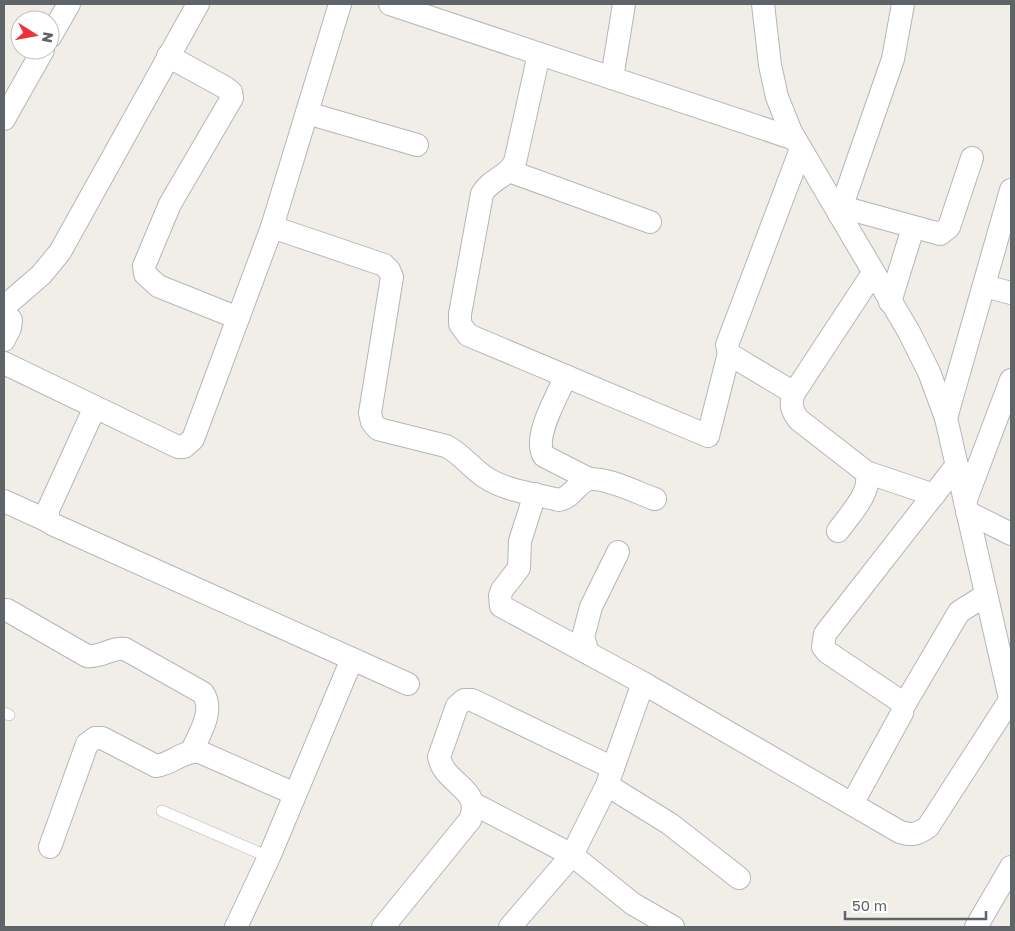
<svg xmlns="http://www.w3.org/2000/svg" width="1015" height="931" font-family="'Golos Text',sans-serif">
	<rect width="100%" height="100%" fill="#f1eee8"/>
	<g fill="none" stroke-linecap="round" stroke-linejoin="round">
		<g stroke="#b3b6ba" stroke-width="12">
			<g id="service">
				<polyline points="4,713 9,715"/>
				<polyline points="162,811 269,857"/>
			</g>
		</g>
		<g stroke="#b3b6ba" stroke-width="24">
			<g id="minor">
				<polyline points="390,4 795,139"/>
				<polyline points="763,4 770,65 777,97 791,132 909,332 929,372 946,418 1011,703"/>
				<polyline points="50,37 69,4"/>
				<path d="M539 54 515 162C508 177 490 179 482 194L460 314V324L468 335 708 436 729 353"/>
				<polyline points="168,56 226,88 231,92 232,98 170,204 144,266 145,274 158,286 238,318"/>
				<polyline points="612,78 624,4"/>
				<polyline points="307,113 417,145"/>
				<polyline points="4,119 43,50"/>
				<polyline points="509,171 650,222"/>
				<polyline points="842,207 940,234 949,227 972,158"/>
				<polyline points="839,214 893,59 903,4"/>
				<path d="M272 227 384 265 389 270 392 277 370 413 372 422 378 429 446 446C461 453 471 468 485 477 505 491 536 494 559 500 574 496 575 485 587 480 602 475 640 494 655 499"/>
				<polyline points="984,286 1011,293"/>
				<polyline points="890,302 913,228"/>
				<polyline points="4,307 41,275 60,252 198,4"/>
				<polyline points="4,312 11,320 10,328 4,340"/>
				<polyline points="4,363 178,447 184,447 193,439 272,227 340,4"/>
				<path d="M566 376C558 395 532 437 544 456L589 479"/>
				<polyline points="794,393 734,357 729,353 727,345 801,149"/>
				<polyline points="95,407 48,510 48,521 52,524 408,684"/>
				<polyline points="946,418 1011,190"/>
				<polyline points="866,472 934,495"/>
				<path d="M535 494 520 541 519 568 502 590 500 596 501 606 643 683 900 832C912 836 918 834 928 827L1010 700"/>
				<polyline points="4,501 48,521"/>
				<polyline points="965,502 1011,380"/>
				<polyline points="967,512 1011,534"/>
				<path d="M838 531C849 515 873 492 866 472L799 420C791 410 790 404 794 393L873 273"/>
				<path d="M7 610 87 656C101 658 111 647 125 649L203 693C215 711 199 734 192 751"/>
				<polyline points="588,653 583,637 591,607 618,552"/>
				<polyline points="903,707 959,612 986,595"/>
				<polyline points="607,785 670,824 739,878"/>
				<polyline points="474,804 572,855 607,785 643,683"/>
				<polyline points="852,804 902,713 903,707 900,701 827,652 823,647 825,634 957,465"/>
				<path d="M50 847 87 744 95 738H102L156 766C172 764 183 750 200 752L295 794"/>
				<polyline points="236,927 269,857 352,659"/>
				<path d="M383 927 470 820C484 789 444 784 439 757L457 706 464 700H472L613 768"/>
				<polyline points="510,927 572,855 633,904 673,927"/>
				<polyline points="976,927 1011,867"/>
			</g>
		</g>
		<use href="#service" stroke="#fff" stroke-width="11"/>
		<use href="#minor" stroke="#fff" stroke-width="22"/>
	</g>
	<rect width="1015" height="931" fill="none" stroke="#5f6468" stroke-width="10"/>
	<g transform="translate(35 35) rotate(101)"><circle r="24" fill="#ffffff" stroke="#bfc1c3"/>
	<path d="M0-4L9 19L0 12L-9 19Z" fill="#ec333b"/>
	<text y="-8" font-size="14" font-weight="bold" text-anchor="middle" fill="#5f6468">N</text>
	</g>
	<path d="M845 911v8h141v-8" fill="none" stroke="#5f6468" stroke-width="2.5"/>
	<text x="852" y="911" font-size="15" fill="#5f6468" stroke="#ffffff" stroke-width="4" paint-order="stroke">50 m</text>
</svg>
